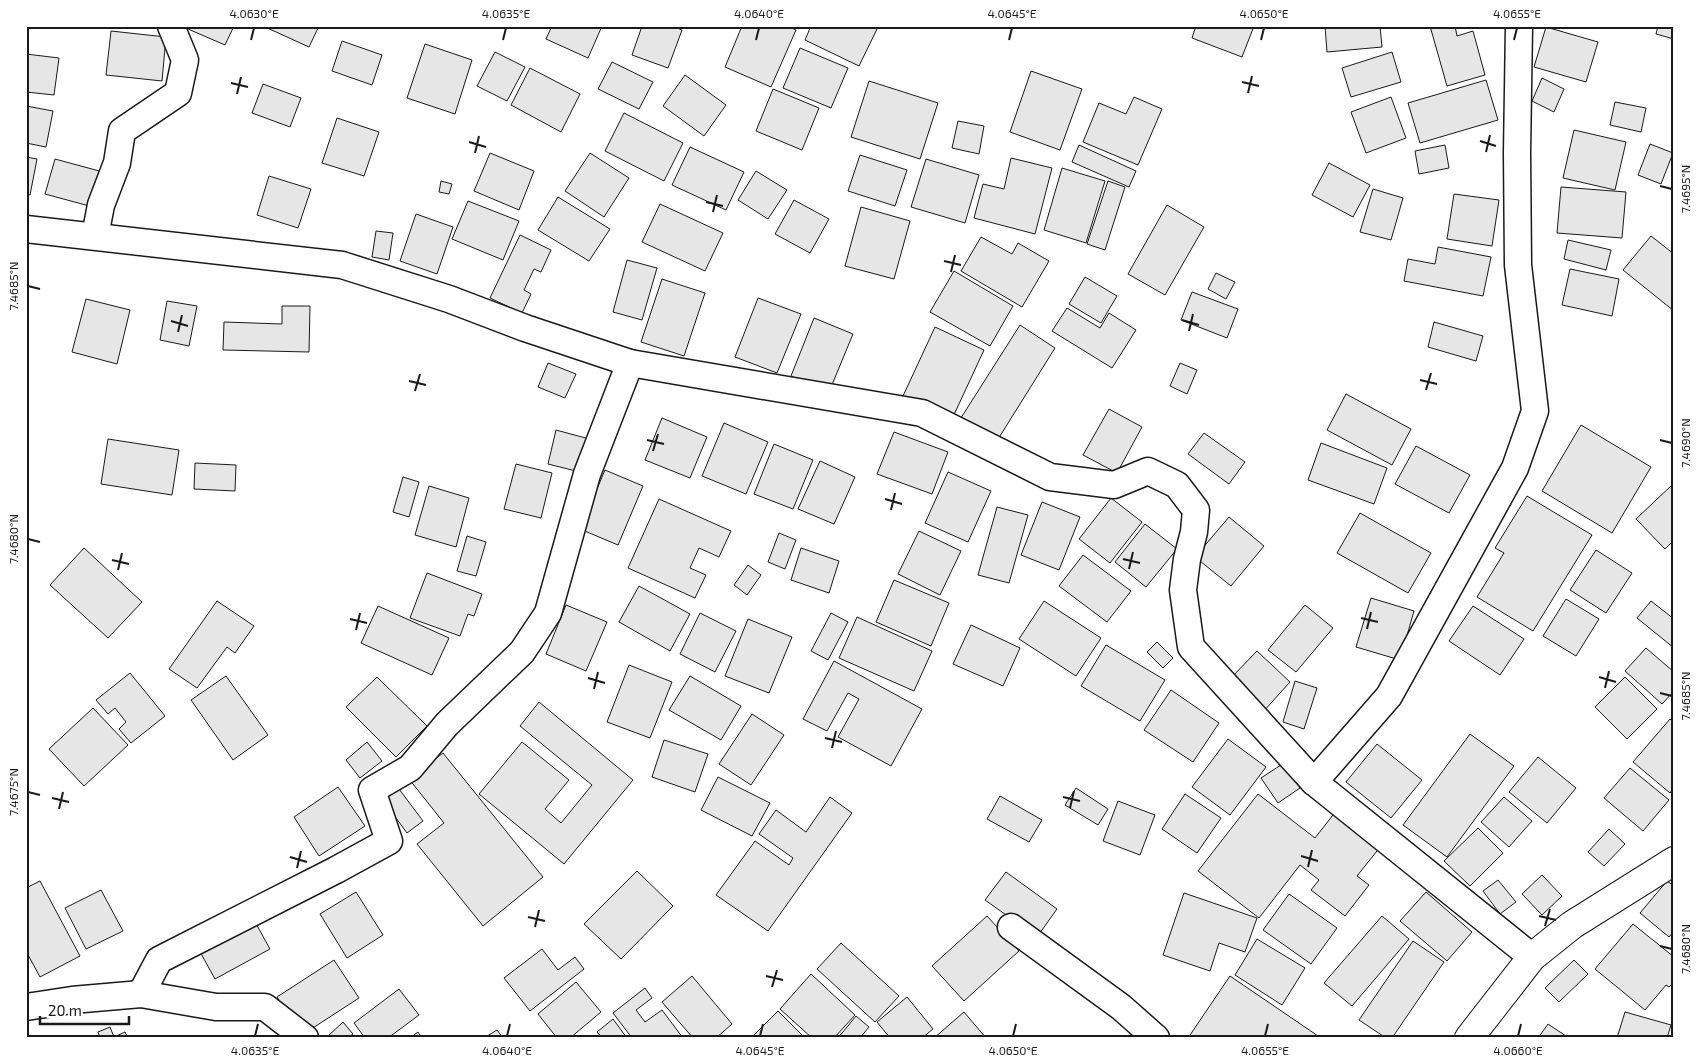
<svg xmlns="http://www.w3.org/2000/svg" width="1700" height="1064" font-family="'Exo 2',sans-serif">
	<rect width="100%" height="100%" fill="#fff"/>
	<g fill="#e6e6e6" stroke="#1a1a1a">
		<polygon points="181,26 234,26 225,45"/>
		<polygon points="263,26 319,26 309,47"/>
		<polygon points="552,26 602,26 588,58 546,39"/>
		<polygon points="642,26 673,26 682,30 668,68 632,55"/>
		<polygon points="742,26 788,26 796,30 771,87 725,67"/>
		<polygon points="811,26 872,26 877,29 859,66 805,40"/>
		<polygon points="1196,26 1254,26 1242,57 1192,38"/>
		<polygon points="1325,26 1380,26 1382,47 1327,52"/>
		<polygon points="1430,26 1455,26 1457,36 1473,31 1485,75 1447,86"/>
		<polygon points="1658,26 1674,26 1674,39 1656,34"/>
		<polygon points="1546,27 1598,42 1586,82 1534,67"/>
		<polygon points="111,31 166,37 162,81 106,75"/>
		<polygon points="342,41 382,55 372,85 332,71"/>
		<polygon points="425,44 472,60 455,114 407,98"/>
		<polygon points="800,48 848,68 831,108 783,88"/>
		<polygon points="495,52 525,67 507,101 477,86"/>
		<polygon points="1392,52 1401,82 1351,97 1342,68"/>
		<polygon points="26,54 59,58 54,95 26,92"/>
		<polygon points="612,62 653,82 639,109 598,89"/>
		<polygon points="530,68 580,94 561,132 511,105"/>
		<polygon points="1031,71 1082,89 1060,150 1010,132"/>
		<polygon points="685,75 726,105 704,136 663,106"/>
		<polygon points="1542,78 1564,89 1554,112 1532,101"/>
		<polygon points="1486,80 1498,120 1420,143 1408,103"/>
		<polygon points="869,81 938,103 920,159 851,137"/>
		<polygon points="263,84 301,98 290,127 252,113"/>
		<polygon points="773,89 819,108 802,150 756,131"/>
		<polygon points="1134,97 1162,109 1138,165 1083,142 1099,103 1126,114"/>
		<polygon points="1391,97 1406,138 1366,153 1351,112"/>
		<polygon points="1615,102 1646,108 1641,132 1610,125"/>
		<polygon points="26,106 53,111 46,147 26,143"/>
		<polygon points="624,113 683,143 664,181 605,151"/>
		<polygon points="337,118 379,132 364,176 322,163"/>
		<polygon points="958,121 984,126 979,154 952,148"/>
		<polygon points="1574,130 1626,142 1615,190 1563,178"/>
		<polygon points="1650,144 1673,153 1661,184 1638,175"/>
		<polygon points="1079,145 1136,171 1129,187 1072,162"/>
		<polygon points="1445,145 1449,168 1419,174 1415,151"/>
		<polygon points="690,147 744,172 726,210 672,185"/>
		<polygon points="490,153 534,171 519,210 474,191"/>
		<polygon points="590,153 629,178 604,217 565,191"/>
		<polygon points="860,155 907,170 895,206 848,191"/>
		<polygon points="26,157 37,159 30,195 26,194"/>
		<polygon points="1011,158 1052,168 1035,234 974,218 983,184 1004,189"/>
		<polygon points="55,159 103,172 93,207 45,194"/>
		<polygon points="926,159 979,175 965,223 911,207"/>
		<polygon points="1329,163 1370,185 1353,217 1312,195"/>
		<polygon points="1062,168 1105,181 1086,243 1044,230"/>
		<polygon points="756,171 787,190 768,219 738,200"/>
		<polygon points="269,176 311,189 298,228 257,215"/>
		<polygon points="441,181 452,184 449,194 439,192"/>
		<polygon points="1108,181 1125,187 1105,250 1087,244"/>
		<polygon points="1561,187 1626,192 1622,238 1557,233"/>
		<polygon points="1373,189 1403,198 1391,240 1360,232"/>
		<polygon points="1454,194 1499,200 1492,246 1447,239"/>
		<polygon points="558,197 610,229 589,261 538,230"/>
		<polygon points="794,200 829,219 810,253 775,234"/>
		<polygon points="468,201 519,221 503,260 452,239"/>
		<polygon points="660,204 723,233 705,271 642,242"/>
		<polygon points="1167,205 1204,227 1165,295 1128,274"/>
		<polygon points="861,207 910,221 894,279 845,266"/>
		<polygon points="416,214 453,227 437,274 400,261"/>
		<polygon points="376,231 393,233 389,260 372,257"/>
		<polygon points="520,235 551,250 541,272 534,269 524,290 531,294 522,313 490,298"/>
		<polygon points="1651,236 1674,254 1674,311 1623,270"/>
		<polygon points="981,237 1012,254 1018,243 1049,261 1022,307 961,271"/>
		<polygon points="1568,240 1611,250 1606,270 1564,259"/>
		<polygon points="1438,247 1491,257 1483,296 1404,281 1408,259 1435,264"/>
		<polygon points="627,260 657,268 642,320 613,312"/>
		<polygon points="1570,269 1619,279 1612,316 1562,305"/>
		<polygon points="954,271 1013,306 990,346 930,312"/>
		<polygon points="1216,273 1235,282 1226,299 1208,289"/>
		<polygon points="1085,277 1117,296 1101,323 1069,304"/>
		<polygon points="662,279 705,293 684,356 641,342"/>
		<polygon points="1192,292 1238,309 1227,338 1181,320"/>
		<polygon points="758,298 801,314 777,373 735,357"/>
		<polygon points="86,299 130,310 117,364 72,352"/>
		<polygon points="167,301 197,306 189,346 160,340"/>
		<polygon points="282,306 310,306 309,352 223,350 224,322 282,324"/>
		<polygon points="1067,308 1100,328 1109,313 1136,330 1112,368 1052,331"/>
		<polygon points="814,318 853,334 829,392 791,376"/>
		<polygon points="1434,322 1483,336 1476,361 1428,347"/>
		<polygon points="1020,325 1055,348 995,444 959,421"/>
		<polygon points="935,327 984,350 952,419 903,396"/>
		<polygon points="548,363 576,374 565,398 538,387"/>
		<polygon points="1180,363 1197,370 1187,394 1170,386"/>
		<polygon points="1346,394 1411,429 1392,465 1327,430"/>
		<polygon points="1109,409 1142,427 1117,473 1083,455"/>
		<polygon points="662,418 707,437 690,478 645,460"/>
		<polygon points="724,423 768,442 746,494 702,476"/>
		<polygon points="1581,425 1651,467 1612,533 1542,491"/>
		<polygon points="556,430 593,440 584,473 548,464"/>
		<polygon points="894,432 948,452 932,494 877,474"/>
		<polygon points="1204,433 1245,462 1229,484 1188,454"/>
		<polygon points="108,439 179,450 172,495 101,484"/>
		<polygon points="1321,443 1387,468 1374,504 1308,480"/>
		<polygon points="774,444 813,460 793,509 754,494"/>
		<polygon points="1416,446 1470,475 1449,513 1395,484"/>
		<polygon points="820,461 855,477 834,524 798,509"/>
		<polygon points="195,463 236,465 235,491 194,489"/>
		<polygon points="516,464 552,473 541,518 504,509"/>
		<polygon points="605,470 643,486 618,545 580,529"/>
		<polygon points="948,472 991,491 968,542 925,523"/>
		<polygon points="403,477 419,482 409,517 393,512"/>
		<polygon points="1672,485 1674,487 1674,540 1665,549 1636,519"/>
		<polygon points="429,486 469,498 456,547 415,535"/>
		<polygon points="1527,496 1592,535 1533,631 1477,597 1504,553 1495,548"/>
		<polygon points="1111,498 1142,522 1110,563 1079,539"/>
		<polygon points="659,499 731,531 719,557 699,548 690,568 706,575 695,598 628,568"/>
		<polygon points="1042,502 1080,517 1059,570 1021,555"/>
		<polygon points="997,507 1028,515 1009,583 978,575"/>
		<polygon points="1360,513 1431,553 1408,593 1337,553"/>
		<polygon points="1229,517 1264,546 1231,586 1195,557"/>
		<polygon points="1145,524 1177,549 1146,587 1115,562"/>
		<polygon points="919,531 961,551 940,595 898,574"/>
		<polygon points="779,533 796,540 785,569 768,562"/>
		<polygon points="467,536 486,542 476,576 457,571"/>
		<polygon points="84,548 142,602 108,638 50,585"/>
		<polygon points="801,548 839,561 829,593 791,580"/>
		<polygon points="1596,550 1632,573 1606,613 1570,590"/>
		<polygon points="1083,555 1131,591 1107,622 1059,586"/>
		<polygon points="748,565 761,575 747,595 734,585"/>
		<polygon points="427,573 482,594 474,616 468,614 460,636 410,618"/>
		<polygon points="894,580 949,603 931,646 876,622"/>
		<polygon points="639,586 690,614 670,651 619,622"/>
		<polygon points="1371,598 1414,611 1400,660 1356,647"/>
		<polygon points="1566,599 1599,619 1576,656 1543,636"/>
		<polygon points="217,601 254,626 235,653 227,647 197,688 169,669"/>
		<polygon points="1044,601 1101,638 1076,676 1019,639"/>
		<polygon points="1651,601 1674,619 1674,648 1637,618"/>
		<polygon points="566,605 607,622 586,671 546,654"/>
		<polygon points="1305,605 1333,628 1296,672 1268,650"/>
		<polygon points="378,606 449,638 432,675 361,643"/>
		<polygon points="1473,606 1524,639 1500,675 1449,641"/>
		<polygon points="700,613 736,631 715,672 680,654"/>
		<polygon points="831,613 848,622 828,660 811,651"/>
		<polygon points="857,617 932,651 914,691 839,658"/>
		<polygon points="748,619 792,637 769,693 725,676"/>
		<polygon points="971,625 1020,648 1003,686 953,664"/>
		<polygon points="1157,642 1173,658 1163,668 1147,652"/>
		<polygon points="1106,645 1165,680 1140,721 1081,686"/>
		<polygon points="1646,648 1674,672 1674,691 1662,704 1625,671"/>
		<polygon points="1257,651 1290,682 1263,712 1229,680"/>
		<polygon points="834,661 922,709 891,766 838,737 859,699 848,693 827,731 803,719"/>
		<polygon points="629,665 672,682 650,738 607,722"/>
		<polygon points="130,673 165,716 131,743 119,729 126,722 115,708 108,714 96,700"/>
		<polygon points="226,676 268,735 233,760 191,700"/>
		<polygon points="690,676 741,706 721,740 669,710"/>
		<polygon points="377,677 427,726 396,757 346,707"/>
		<polygon points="1625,677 1657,709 1627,739 1595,707"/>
		<polygon points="1295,681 1317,688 1304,729 1283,722"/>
		<polygon points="1171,690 1219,723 1193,762 1144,730"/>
		<polygon points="539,702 633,780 564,864 479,794 522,742 569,780 545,809 561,823 592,785 520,726"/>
		<polygon points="93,708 128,745 84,786 49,749"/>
		<polygon points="752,714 784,735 751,785 719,764"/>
		<polygon points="1670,719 1674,723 1674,788 1670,793 1633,762"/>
		<polygon points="1470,734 1514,766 1447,857 1403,825"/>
		<polygon points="1228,739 1266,767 1230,815 1192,787"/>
		<polygon points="664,740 708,754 695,792 652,777"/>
		<polygon points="367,742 382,761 360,778 346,760"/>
		<polygon points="1377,744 1422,780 1391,818 1346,782"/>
		<polygon points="443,753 543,877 483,926 417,844 444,823 409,779"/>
		<polygon points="1538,757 1576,788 1547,823 1509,792"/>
		<polygon points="1284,763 1300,788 1278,803 1261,778"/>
		<polygon points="1630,768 1669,800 1643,831 1604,798"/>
		<polygon points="718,777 770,803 752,836 701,810"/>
		<polygon points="396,785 423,821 407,833 380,796"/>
		<polygon points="338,787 365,826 319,856 294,817"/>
		<polygon points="1076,788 1108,809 1098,825 1065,805"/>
		<polygon points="1185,794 1221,818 1197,853 1162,829"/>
		<polygon points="1258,794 1315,838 1336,811 1381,846 1357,876 1369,885 1345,916 1311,890 1319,880 1300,865 1259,918 1198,871"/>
		<polygon points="1000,796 1042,820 1029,842 987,819"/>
		<polygon points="830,797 852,813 768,931 716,895 755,841 789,865 793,858 759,834 776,810 806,832"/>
		<polygon points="1504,797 1532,821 1509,847 1481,822"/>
		<polygon points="1118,801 1155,815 1140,855 1103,841"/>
		<polygon points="1478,828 1503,853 1470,886 1444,861"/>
		<polygon points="1609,829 1625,844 1604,866 1588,852"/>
		<polygon points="637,871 673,906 621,959 584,924"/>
		<polygon points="1006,872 1057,909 1037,937 985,900"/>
		<polygon points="1542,875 1562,896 1542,915 1522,894"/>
		<polygon points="1498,880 1516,902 1500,914 1483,891"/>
		<polygon points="40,881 80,956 40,977 26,951 26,888"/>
		<polygon points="1667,881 1674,886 1674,931 1669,937 1640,913"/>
		<polygon points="101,890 123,931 86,949 65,908"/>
		<polygon points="356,892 383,935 347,958 320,914"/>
		<polygon points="1426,892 1472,932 1447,961 1400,921"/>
		<polygon points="1184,893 1257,918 1245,952 1219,943 1210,971 1163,955"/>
		<polygon points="1289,894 1337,928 1311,964 1263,930"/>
		<polygon points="987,916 1019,951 964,1001 932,966"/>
		<polygon points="1382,916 1409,939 1352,1006 1324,983"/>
		<polygon points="254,920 270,949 215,979 199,950"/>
		<polygon points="1633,924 1674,957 1674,982 1669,987 1666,985 1645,1010 1595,969"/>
		<polygon points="1257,939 1305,968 1282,1005 1235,975"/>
		<polygon points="1413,941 1444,962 1392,1038 1386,1038 1359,1020"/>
		<polygon points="841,943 899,996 875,1022 817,969"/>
		<polygon points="542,949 558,970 575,957 584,969 530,1011 504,978"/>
		<polygon points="334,960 359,998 302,1035 277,997"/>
		<polygon points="1574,960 1588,974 1559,1002 1545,988"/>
		<polygon points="811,974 855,1015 834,1038 812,1038 780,1009"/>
		<polygon points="692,976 732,1024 716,1038 693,1038 662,1002"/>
		<polygon points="1230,976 1321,1038 1188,1038"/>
		<polygon points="576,982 601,1012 570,1038 557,1038 538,1014"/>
		<polygon points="645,988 652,998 636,1010 645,1022 662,1010 683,1038 632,1038 613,1013"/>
		<polygon points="399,989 419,1015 388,1038 365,1038 354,1023"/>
		<polygon points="907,997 933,1029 922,1038 890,1038 877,1022"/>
		<polygon points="778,1011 805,1038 757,1038 754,1035"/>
		<polygon points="964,1012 986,1038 934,1038"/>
		<polygon points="1625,1012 1671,1025 1667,1038 1617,1038"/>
		<polygon points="856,1016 869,1027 860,1038 838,1038"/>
		<polygon points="613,1019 627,1038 602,1038 597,1032"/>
		<polygon points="343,1022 353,1034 348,1038 326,1038"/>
		<polygon points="1548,1024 1569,1038 1538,1038"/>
		<polygon points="110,1027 114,1037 125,1032 128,1038 100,1038 98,1032"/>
		<polygon points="497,1030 503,1038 484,1038"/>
		<polygon points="418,1032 422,1038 410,1038"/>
	</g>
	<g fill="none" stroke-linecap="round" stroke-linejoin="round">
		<g stroke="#1a1a1a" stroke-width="29">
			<g id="minor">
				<polyline points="26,229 342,265 449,299 525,328 630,363 922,413 1050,477 1114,485 1148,471 1177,485 1196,510 1194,532 1187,559 1183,590 1191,647 1314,782 1532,957"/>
				<polyline points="95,236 101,205 117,163 122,131 178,93 185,60 171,26"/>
				<polyline points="1314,782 1389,696 1515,468 1535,411 1518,265 1517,153 1519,26"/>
				<polyline points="1011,927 1121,1007 1156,1038"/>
				<polyline points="141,994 159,960 336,870 389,841 372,790 410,768 447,724 522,652 548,613 587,474 630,363"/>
				<polyline points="26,1007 72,1000 141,994 216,1007 265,1007 305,1038"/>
			</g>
		</g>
		<g stroke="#1a1a1a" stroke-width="30">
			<polyline id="tertiary" points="1469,1038 1532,957 1572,925 1674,861"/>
		</g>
		<use href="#minor" stroke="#fff" stroke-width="26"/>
		<use href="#tertiary" stroke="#fff" stroke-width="28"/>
	</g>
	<path fill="none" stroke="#1a1a1a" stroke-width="2" d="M251 40 254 28M503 40 506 28M756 40 759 28M1009 40 1012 28M1261 40 1264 28M1514 40 1517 28M1242 82 1259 86M231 83 248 87M1248 93 1252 76M237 94 241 77M1480 141 1496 146M469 142 486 147M1486 152 1490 135M475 153 479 136M1660 186 1672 189M706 202 723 206M713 212 717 195M944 261 961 265M951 272 955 255M28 286 40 289M1182 320 1199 325M171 321 188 326M1189 331 1193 314M178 332 182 315M1420 380 1437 384M409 381 426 385M1426 390 1431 373M415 391 420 374M647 440 664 444M1660 440 1672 443M653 451 658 434M885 499 902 504M891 510 895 493M28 539 40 542M1123 559 1140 563M112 560 129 564M1129 569 1133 552M118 570 122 553M1361 618 1378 622M350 619 367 623M1367 629 1371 612M356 630 360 613M1599 677 1616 682M588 678 605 683M1605 688 1609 671M594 689 598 672M1660 693 1672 696M825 738 842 742M832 748 836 731M28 792 40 795M1063 797 1080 801M52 798 69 802M1070 808 1074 791M59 809 63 792M1301 856 1318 861M290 857 307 862M1308 867 1312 850M297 868 301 851M1539 916 1556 920M528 917 545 921M1545 926 1550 909M535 927 539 910M1660 946 1672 949M766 976 783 980M772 987 777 970M255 1036 258 1024M507 1036 510 1024M760 1036 763 1024M1013 1036 1016 1024M1265 1036 1268 1024M1518 1036 1521 1024"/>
	<rect width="1700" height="1064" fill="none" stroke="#ffffff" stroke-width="55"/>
	<path d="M40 1016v8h89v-8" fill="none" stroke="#1a1a1a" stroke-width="2.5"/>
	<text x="48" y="1016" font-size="15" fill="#1a1a1a" stroke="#ffffff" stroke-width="4" paint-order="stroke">20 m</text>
	<rect x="28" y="28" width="1644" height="1008" fill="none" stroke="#1a1a1a" stroke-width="2"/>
	<g font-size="12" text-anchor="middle" fill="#1a1a1a">
		<text x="254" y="18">4.0630°E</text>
		<text x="506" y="18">4.0635°E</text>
		<text x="759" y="18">4.0640°E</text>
		<text x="1012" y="18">4.0645°E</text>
		<text x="1264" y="18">4.0650°E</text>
		<text x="1517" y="18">4.0655°E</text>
		<text transform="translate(1686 189) rotate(-90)" y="4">7.4695°N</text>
		<text transform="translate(14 286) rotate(-90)" y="4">7.4685°N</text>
		<text transform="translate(1686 443) rotate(-90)" y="4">7.4690°N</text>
		<text transform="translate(14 539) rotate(-90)" y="4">7.4680°N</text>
		<text transform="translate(1686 696) rotate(-90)" y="4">7.4685°N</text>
		<text transform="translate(14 792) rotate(-90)" y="4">7.4675°N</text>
		<text transform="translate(1686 949) rotate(-90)" y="4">7.4680°N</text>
		<text x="255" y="1055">4.0635°E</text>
		<text x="507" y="1055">4.0640°E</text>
		<text x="760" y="1055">4.0645°E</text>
		<text x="1013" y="1055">4.0650°E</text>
		<text x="1265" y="1055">4.0655°E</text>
		<text x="1518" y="1055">4.0660°E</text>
	</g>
</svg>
